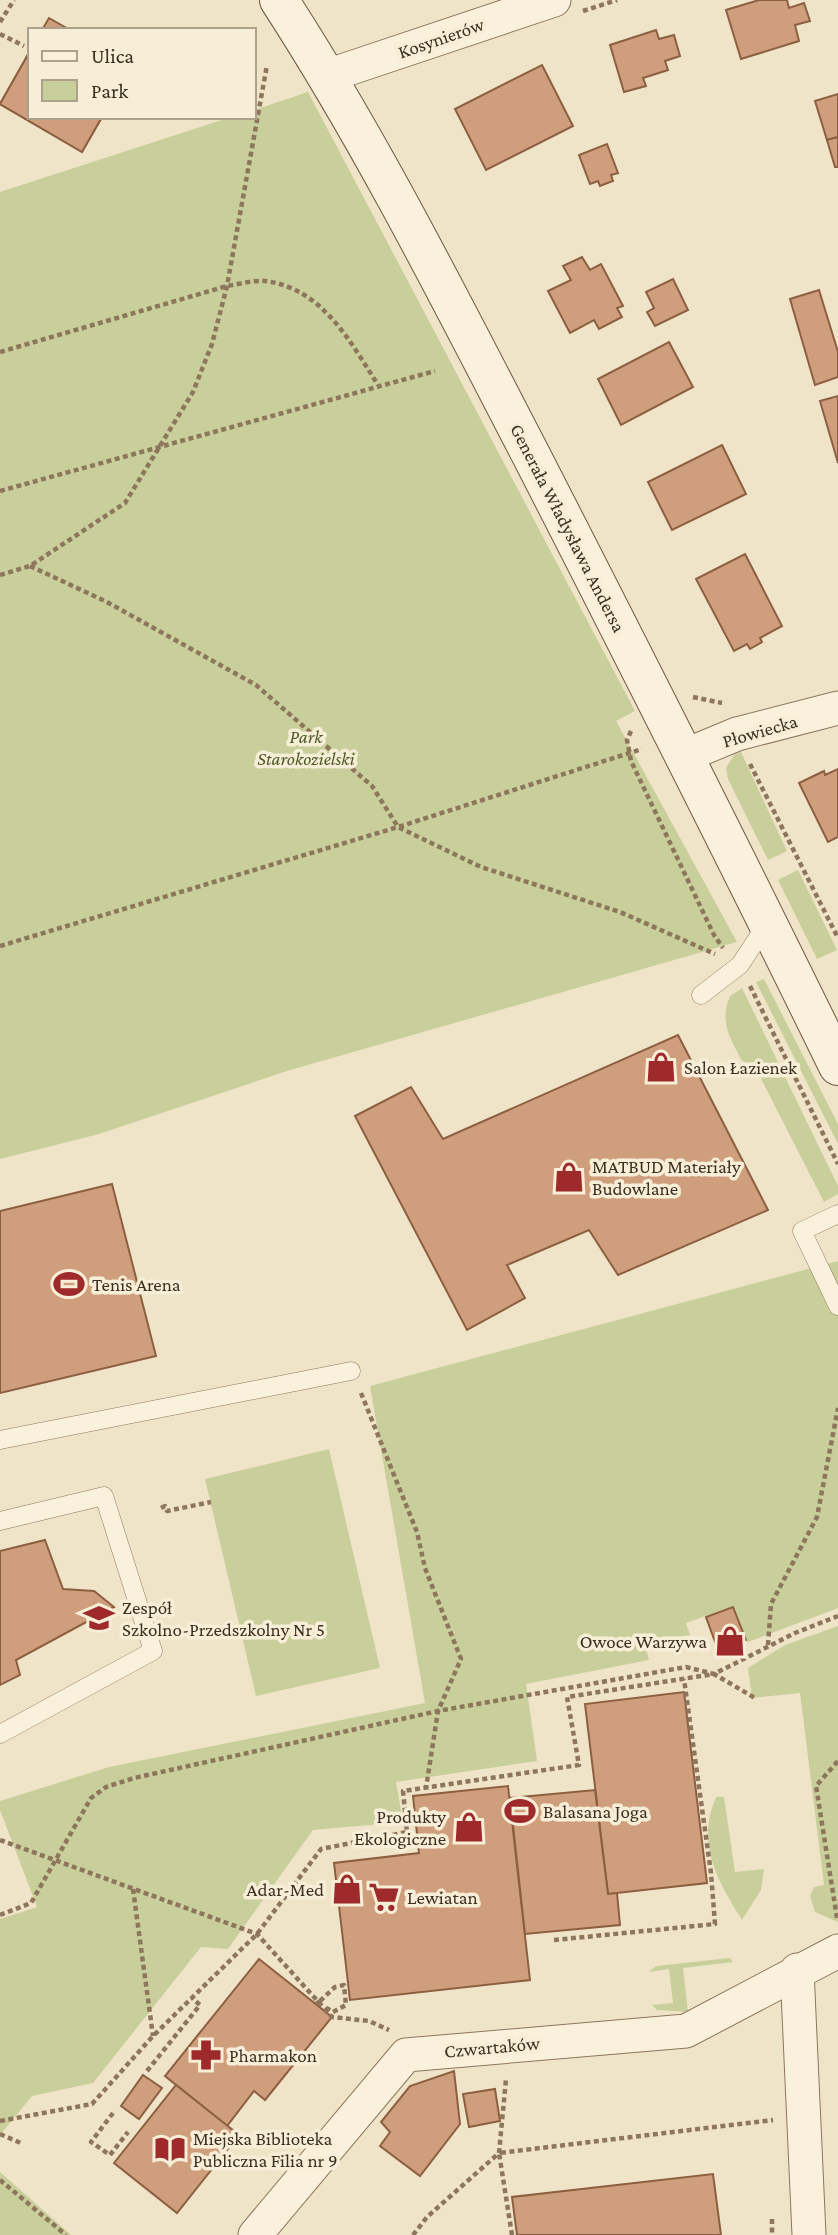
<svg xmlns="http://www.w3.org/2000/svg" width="838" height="2235" font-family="'Crimson Pro',serif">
	<rect width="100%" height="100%" fill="#f0e4c8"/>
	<g fill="#c9cf9b">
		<polygon points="308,92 635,711 616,721 737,942 287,1071 99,1134 0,1159 0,192 231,117 254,117 254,110"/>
		<polygon points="741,752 787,851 768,860 728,779 726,768 734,755"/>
		<polygon points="798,870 837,950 817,959 778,880"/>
		<polygon points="764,979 838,1124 838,1144 756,982"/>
		<path d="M742 988 838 1186V1194L824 1202 754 1065 742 1061C730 1038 719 1022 730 996Z"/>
		<polygon points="838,1261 838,1608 748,1642 733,1606 686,1623 690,1635 645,1643 649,1660 526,1684 537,1761 396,1782 403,1822 313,1830 228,1949 201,1947 93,2083 32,2096 0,2135 0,1919 37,1907 0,1810 0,1801 109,1767 425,1703 370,1386"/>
		<polygon points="329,1449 380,1668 256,1696 205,1479"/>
		<polygon points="838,1626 838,1922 815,1912 810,1896 814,1887 824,1885 800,1693 752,1698 748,1668 785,1645"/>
		<path d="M716 1797H724L735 1872 764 1869 761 1890 742 1920C717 1880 696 1843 716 1797Z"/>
		<polygon points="730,1958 733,1962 683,1968 688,2012 657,2010 652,2005 673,2003 669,1969 649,1972 656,1966"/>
		<polygon points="0,2172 71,2235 0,2235"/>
	</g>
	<g fill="#cf9f7d" stroke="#8d5f41" stroke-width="2">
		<polygon points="759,0 787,0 789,8 804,3 810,21 795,25 799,41 741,59 726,10"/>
		<polygon points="49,18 70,30 42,30"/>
		<polygon points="656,30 659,39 674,35 680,56 665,61 668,70 643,78 646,86 624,92 610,45"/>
		<polygon points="30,51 30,117 102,117 82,152 0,104"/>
		<polygon points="30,51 30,117 102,117 82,152 0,104"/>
		<polygon points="542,65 573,126 486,170 455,109"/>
		<polygon points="838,94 838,137 827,140 815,101"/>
		<polygon points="838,137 838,167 835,167 827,140"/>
		<polygon points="607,144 618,173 611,175 613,181 600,186 598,181 590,184 579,155"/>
		<polygon points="582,257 590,270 601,264 623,306 617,308 622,317 599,329 594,320 570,333 548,291 571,280 563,266"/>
		<polygon points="673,279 688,310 655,326 647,312 654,308 646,292"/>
		<polygon points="819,290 838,352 838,377 815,385 790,299"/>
		<polygon points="669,342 693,387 621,425 598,379"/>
		<polygon points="838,396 838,463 820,401"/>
		<polygon points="722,445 746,494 672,530 648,482"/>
		<polygon points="745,554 782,626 760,638 762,642 750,649 747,644 734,651 696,579"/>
		<polygon points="838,769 838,837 828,842 799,783 824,771 825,775"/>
		<polygon points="678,1035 768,1210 618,1275 589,1230 507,1265 525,1298 467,1330 355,1116 411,1087 443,1139"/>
		<polygon points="112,1184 156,1356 0,1393 0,1211"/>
		<polygon points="45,1540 63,1589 94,1591 114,1607 16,1660 20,1675 0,1685 0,1551"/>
		<polygon points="733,1607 746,1640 718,1650 706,1617"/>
		<polygon points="684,1692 707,1883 608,1894 585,1704"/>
		<polygon points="508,1786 530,1980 350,2000 334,1863 419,1853 413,1796"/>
		<polygon points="595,1790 608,1894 617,1893 620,1925 525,1934 510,1798"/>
		<polygon points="259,1959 332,2017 265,2100 254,2091 227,2126 165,2076"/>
		<polygon points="454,2071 460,2124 420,2176 380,2146 390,2132 381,2122 410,2086"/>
		<polygon points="143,2075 162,2088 139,2119 121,2106"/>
		<polygon points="176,2085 239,2135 177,2213 114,2163"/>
		<polygon points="495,2089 500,2121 469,2127 463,2094"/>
		<polygon points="713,2174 721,2235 517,2235 512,2197"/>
	</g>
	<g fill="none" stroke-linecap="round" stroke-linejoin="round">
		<g stroke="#8d765c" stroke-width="19">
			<g id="lane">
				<polyline points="701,995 740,965 768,922"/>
				<polyline points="838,1214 802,1231 838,1306"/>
				<polyline points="0,1440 351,1371"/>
				<polyline points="0,1521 104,1496 153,1651 0,1734"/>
			</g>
		</g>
		<g stroke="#8d765c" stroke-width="35">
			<g id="street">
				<polyline points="327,76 554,0"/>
				<polyline points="684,756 737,734 838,708"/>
				<polyline points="797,1970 809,2235"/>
				<polyline points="255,2235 406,2055 686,2031 838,1951"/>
			</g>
		</g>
		<g stroke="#6f573f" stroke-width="40">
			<path id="secondary" d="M279 0C373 145 451 301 531 455 635 658 738 861 838 1066"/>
		</g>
		<g stroke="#8d765c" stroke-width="4.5" stroke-dasharray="5 3.5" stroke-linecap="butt">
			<polyline points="583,11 617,0"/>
			<polyline points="0,22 14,0"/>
			<polyline points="0,34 24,46"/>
			<path d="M0 352 227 286C239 284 254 280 265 281 322 288 350 341 378 385"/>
			<polyline points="0,491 435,371"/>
			<polyline points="30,566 107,602 256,685 372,786 398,827 481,867 620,912 715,954"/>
			<polyline points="0,575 30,566 125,503 193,392 212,344 227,286 267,65"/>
			<polyline points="693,697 722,703"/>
			<polyline points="631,731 627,740 631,761 714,935 723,948"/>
			<polyline points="750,764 838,938"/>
			<polyline points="0,946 398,827 642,749"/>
			<polyline points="750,986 838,1164"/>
			<polyline points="361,1393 417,1532 425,1568 461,1659 438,1711 426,1788"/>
			<polyline points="161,1508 165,1506 167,1511 211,1502"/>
			<polyline points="768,1645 771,1604 817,1517 838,1408"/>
			<polyline points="0,1840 257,1934 332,2017 369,2021 389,2030"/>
			<polyline points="133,1889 153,2036"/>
			<polyline points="0,1915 31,1903 91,1798 106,1787 134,1778 438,1711 686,1667 714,1674 795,1633 838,1616"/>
			<polyline points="837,1918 816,1786 838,1761"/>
			<polyline points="554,1940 715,1924 711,1873 684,1679"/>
			<polyline points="320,2001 335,1987 344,1985 346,2005 333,2012 325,2007"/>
			<polyline points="147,2071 200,2005 192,1998"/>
			<polyline points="113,2113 91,2142 110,2155 128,2132"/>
			<polyline points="0,2121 92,2104 153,2036 257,1934 321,1849 407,1832 403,1791 579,1765 567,1697 714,1674 755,1698"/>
			<polyline points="0,2134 23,2144"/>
			<polyline points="0,2180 66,2235"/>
			<polyline points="772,2219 772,2235"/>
			<polyline points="413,2235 427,2217 499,2153 506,2079"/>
			<polyline points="512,2235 499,2153 773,2120"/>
		</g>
		<use href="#lane" stroke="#faf1dc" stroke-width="18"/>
		<use href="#street" stroke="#faf1dc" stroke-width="33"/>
		<use href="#secondary" stroke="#faf1dc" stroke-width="38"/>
		<polyline stroke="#8d765c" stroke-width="4.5" stroke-dasharray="5 3.5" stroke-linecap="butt" points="316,2004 320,2001"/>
	</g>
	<defs>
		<g id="shop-bare" transform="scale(2.415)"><path d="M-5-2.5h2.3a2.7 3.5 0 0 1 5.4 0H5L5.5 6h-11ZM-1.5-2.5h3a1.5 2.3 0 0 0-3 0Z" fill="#9e2a2b" stroke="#f7eed8" stroke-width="2.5" paint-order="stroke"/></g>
		<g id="stadium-bare" transform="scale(2.415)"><path d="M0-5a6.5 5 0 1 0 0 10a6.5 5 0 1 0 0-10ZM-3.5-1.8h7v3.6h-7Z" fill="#9e2a2b" stroke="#f7eed8" stroke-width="2.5" paint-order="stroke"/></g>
		<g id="school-bare" transform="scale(2.415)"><path d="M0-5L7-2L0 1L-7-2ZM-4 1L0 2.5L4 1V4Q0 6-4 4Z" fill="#9e2a2b" stroke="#f7eed8" stroke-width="2.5" paint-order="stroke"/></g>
		<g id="supermarket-bare" transform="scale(2.415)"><path d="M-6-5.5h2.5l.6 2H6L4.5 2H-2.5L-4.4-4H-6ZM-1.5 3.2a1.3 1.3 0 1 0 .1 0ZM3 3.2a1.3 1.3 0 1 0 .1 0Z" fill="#9e2a2b" stroke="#f7eed8" stroke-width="2.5" paint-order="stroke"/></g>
		<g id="pharmacy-bare" transform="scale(2.415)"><path d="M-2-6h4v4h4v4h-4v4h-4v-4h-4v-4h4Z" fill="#9e2a2b" stroke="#f7eed8" stroke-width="2.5" paint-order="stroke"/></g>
		<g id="library-bare" transform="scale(2.415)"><path d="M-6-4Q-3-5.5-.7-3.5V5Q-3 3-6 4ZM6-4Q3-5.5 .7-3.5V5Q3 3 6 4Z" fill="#9e2a2b" stroke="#f7eed8" stroke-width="2.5" paint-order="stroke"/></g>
	</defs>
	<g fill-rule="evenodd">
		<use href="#shop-bare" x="661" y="1067"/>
		<use href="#shop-bare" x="569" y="1177"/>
		<use href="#stadium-bare" x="69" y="1284"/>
		<use href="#school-bare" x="99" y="1618"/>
		<use href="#shop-bare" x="730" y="1641"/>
		<use href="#stadium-bare" x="520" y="1811"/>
		<use href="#shop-bare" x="469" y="1827"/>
		<use href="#shop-bare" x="347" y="1889"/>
		<use href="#supermarket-bare" x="384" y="1897"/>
		<use href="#pharmacy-bare" x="206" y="2055"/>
		<use href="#library-bare" x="170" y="2149"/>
	</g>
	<g text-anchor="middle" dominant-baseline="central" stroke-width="7" stroke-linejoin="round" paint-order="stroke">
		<g font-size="19" fill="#3d2e20" stroke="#f7eed8">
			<text transform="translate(441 38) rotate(-19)">Kosynierów</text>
			<text transform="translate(568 528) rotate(63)">Generała Władysława Andersa</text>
			<text transform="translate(760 731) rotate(-16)">Płowiecka</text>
			<text transform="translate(492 2047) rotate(-5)">Czwartaków</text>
		</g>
		<g font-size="19" font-style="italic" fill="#4d5a26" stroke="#f7eed8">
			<text x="306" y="736">Park<tspan x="306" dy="22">Starokozielski</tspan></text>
		</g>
		<g font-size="19" fill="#3d2e20" stroke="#f7eed8" text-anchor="start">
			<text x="684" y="1067">Salon Łazienek</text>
			<text x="592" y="1166">MATBUD Materiały<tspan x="592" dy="22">Budowlane</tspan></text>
			<text x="92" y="1284">Tenis Arena</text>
			<text x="122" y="1607">Zespół<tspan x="122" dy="22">Szkolno-Przedszkolny Nr 5</tspan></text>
			<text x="707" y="1641" text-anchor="end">Owoce Warzywa</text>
			<text x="543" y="1811">Balasana Joga</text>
			<text x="446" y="1816" text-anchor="end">Produkty<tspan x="446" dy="22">Ekologiczne</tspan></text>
			<text x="324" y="1889" text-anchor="end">Adar-Med</text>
			<text x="407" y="1897">Lewiatan</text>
			<text x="229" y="2055">Pharmakon</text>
			<text x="193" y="2138">Miejska Biblioteka<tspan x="193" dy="22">Publiczna Filia nr 9</tspan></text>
		</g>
	</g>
	<rect x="28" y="28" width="228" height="91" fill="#f7eed8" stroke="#ada18e" stroke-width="2"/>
	<rect x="42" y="51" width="35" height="10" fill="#faf1dc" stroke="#ada18e" stroke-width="2"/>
	<text x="91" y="63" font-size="21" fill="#3d2e20">Ulica</text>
	<rect x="42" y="80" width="35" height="21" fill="#c9cf9b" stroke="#ada18e" stroke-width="2"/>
	<text x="91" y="98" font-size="21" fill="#3d2e20">Park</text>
</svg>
